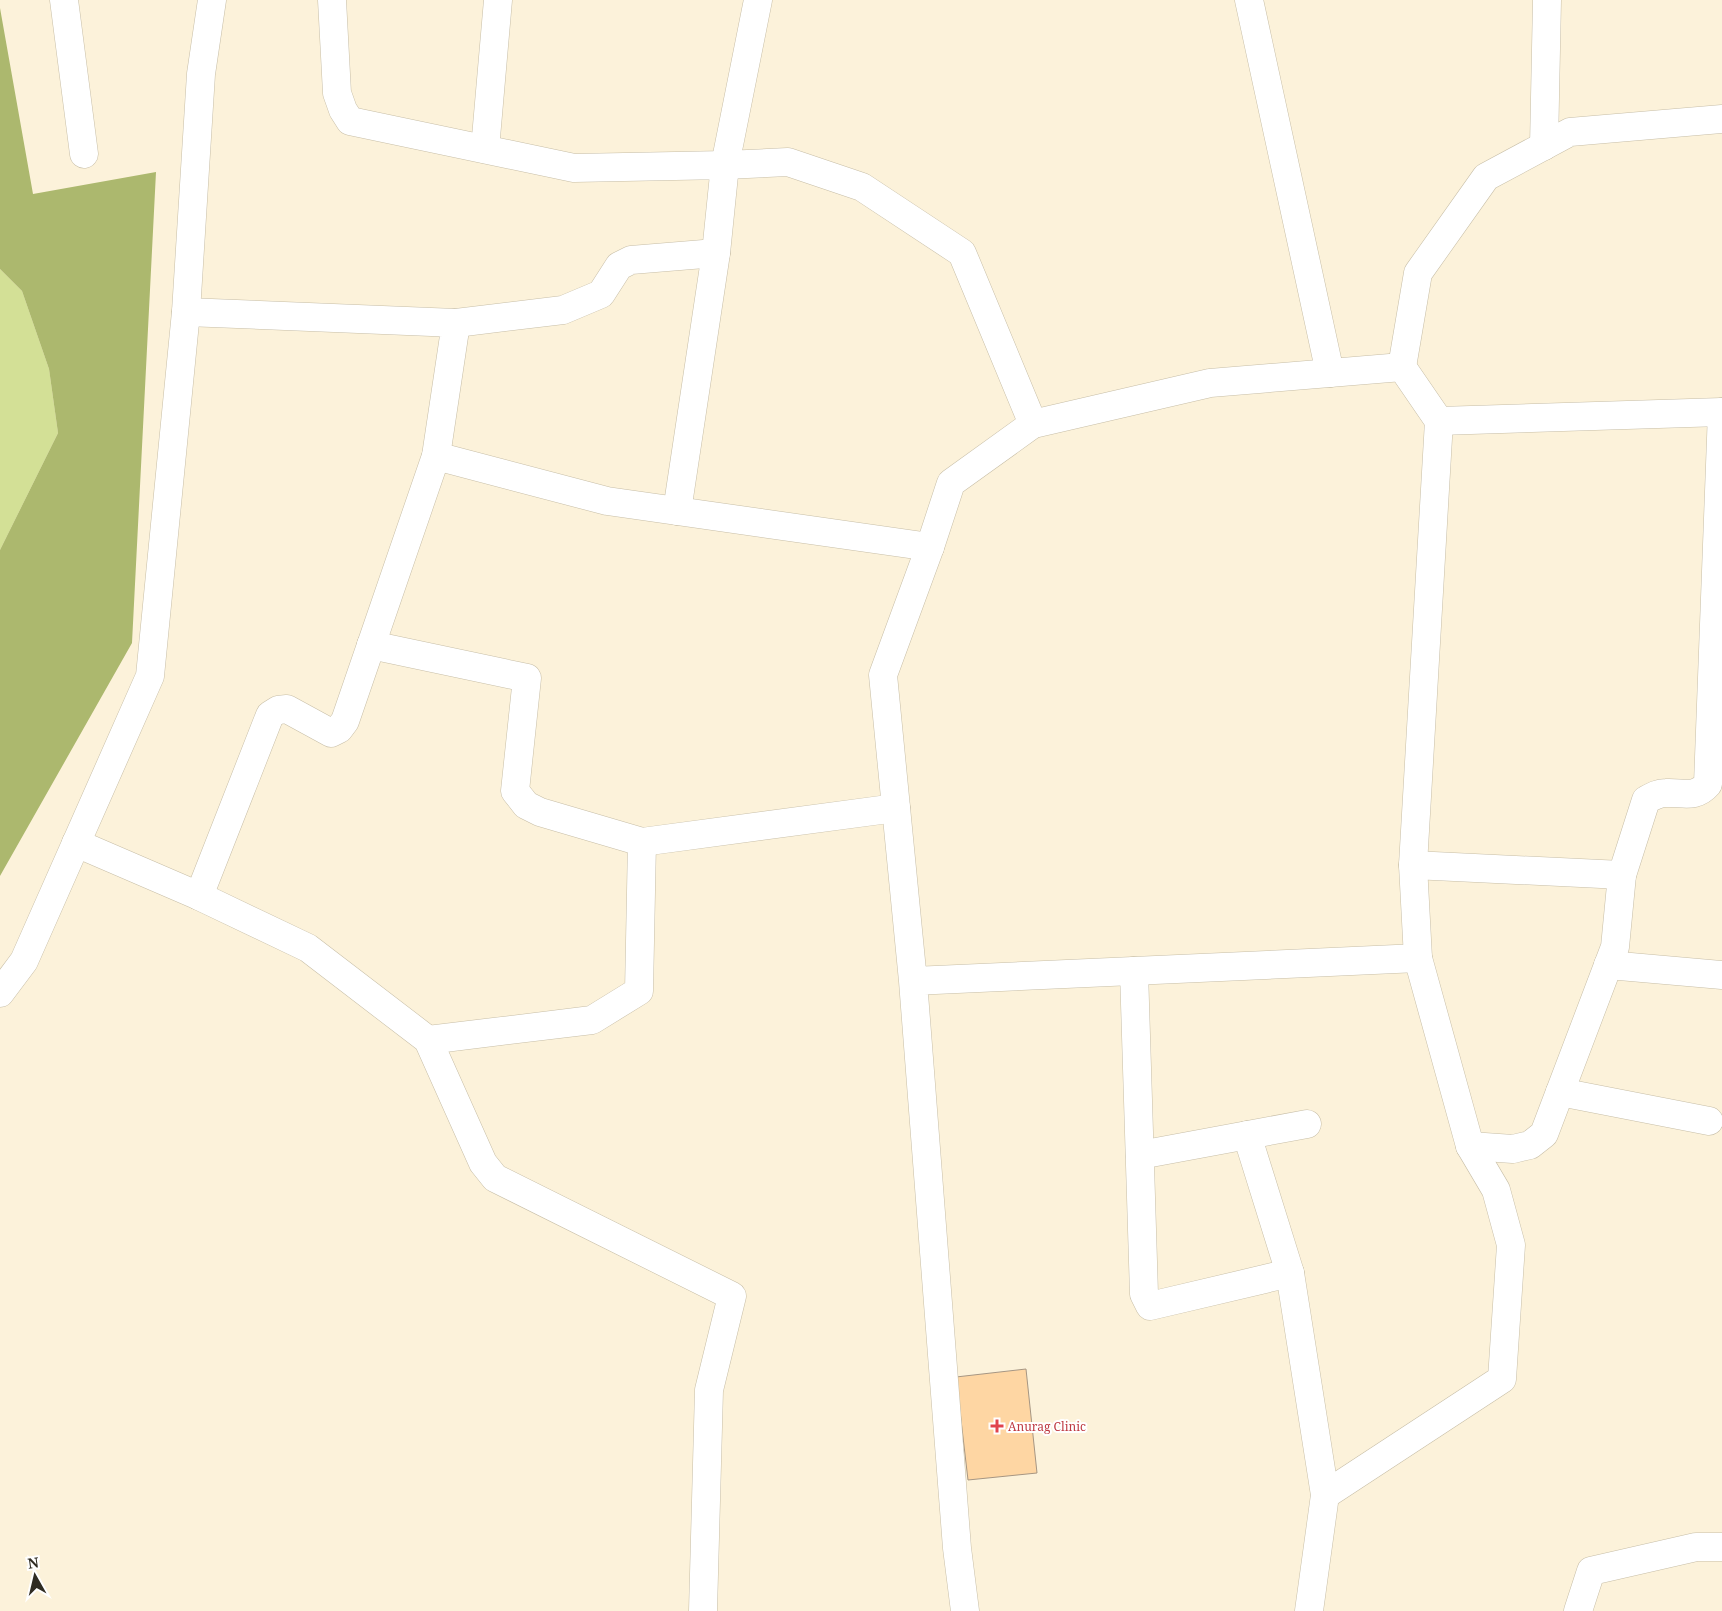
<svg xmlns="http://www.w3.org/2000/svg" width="1722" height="1611" font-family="'Noto Serif',serif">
	<rect width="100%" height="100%" fill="#fcf2da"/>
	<polygon fill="#d3e096" points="0,269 22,291 49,369 58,433 0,550"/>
	<polygon fill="#acb86e" points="0,8 33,194 156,172 132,643 0,876 0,550 58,433 49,369 22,291 0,269"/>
	<polygon fill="#fed6a3" stroke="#a69683" points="1026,1369 1037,1473 968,1480 956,1377"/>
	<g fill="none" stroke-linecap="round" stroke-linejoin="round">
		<g stroke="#c7bea7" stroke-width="29">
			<g id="minor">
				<polyline points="64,0 84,154"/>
				<polyline points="332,0 337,93 343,110 350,121 574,168 725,165 716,253 677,511"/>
				<polyline points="758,0 725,165 788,162 862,187 962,253 1033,424"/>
				<polyline points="1249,0 1330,373"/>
				<polyline points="1544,146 1547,0"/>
				<polyline points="485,149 498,0"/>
				<polyline points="186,312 456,323 436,456 345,721 339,729 331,733 287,709 278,710 270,715 199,896"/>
				<polyline points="456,323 563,310 601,294 619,266 631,260 716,253"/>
				<polyline points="1402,367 1418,273 1486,177 1570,132 1722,119"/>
				<polyline points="1439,421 1722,412"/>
				<polyline points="436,456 607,501 930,547"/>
				<polyline points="371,645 527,678 515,791 526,805 540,812 642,842 896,808"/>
				<polyline points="76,843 199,896 308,948 428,1040 483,1163 495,1178 732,1296 709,1390 703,1611"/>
				<polyline points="1413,865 1622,875"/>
				<polyline points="1608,965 1722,975"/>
				<polyline points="1134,971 1144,1294 1150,1306 1290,1273 1247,1135"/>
				<polyline points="913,981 1418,958 1413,865 1439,421 1402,367 1210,383 1033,424 951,483 930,547 883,675 913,981 957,1548 965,1611"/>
				<polyline points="0,993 24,961 150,676 186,312 201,74 212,0"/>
				<polyline points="428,1040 592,1020 639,991 642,842"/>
				<polyline points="1560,1092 1709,1121"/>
				<path d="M1470 1146 1513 1149 1530 1145 1544 1134 1615 947 1622 875 1646 800C1653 796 1658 793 1666 793 1683 792 1695 799 1708 784L1722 412"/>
				<polyline points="1140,1155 1307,1124"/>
				<polyline points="1290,1273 1325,1495"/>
				<polyline points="1309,1611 1325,1495 1502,1379 1511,1245 1496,1190 1470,1146 1418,958"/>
				<polyline points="1578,1611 1591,1571 1696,1547 1722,1547"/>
			</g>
		</g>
		<use href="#minor" stroke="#fff" stroke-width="28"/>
	</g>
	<path fill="#e0444e" stroke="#fff" stroke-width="2" d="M994.5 1418.5h5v5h5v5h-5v5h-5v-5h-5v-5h5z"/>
	<g text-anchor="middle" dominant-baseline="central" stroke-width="4" stroke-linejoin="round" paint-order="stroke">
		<g font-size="12" fill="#be3a42" stroke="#fff" text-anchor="start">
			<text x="1008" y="1426">Anurag Clinic</text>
		</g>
	</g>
	<g transform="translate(35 1576) rotate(352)" stroke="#ffffff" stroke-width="4" paint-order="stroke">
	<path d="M0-4L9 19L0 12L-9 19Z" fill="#2f2c23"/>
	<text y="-8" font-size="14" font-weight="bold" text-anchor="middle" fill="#2f2c23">N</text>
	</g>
</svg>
